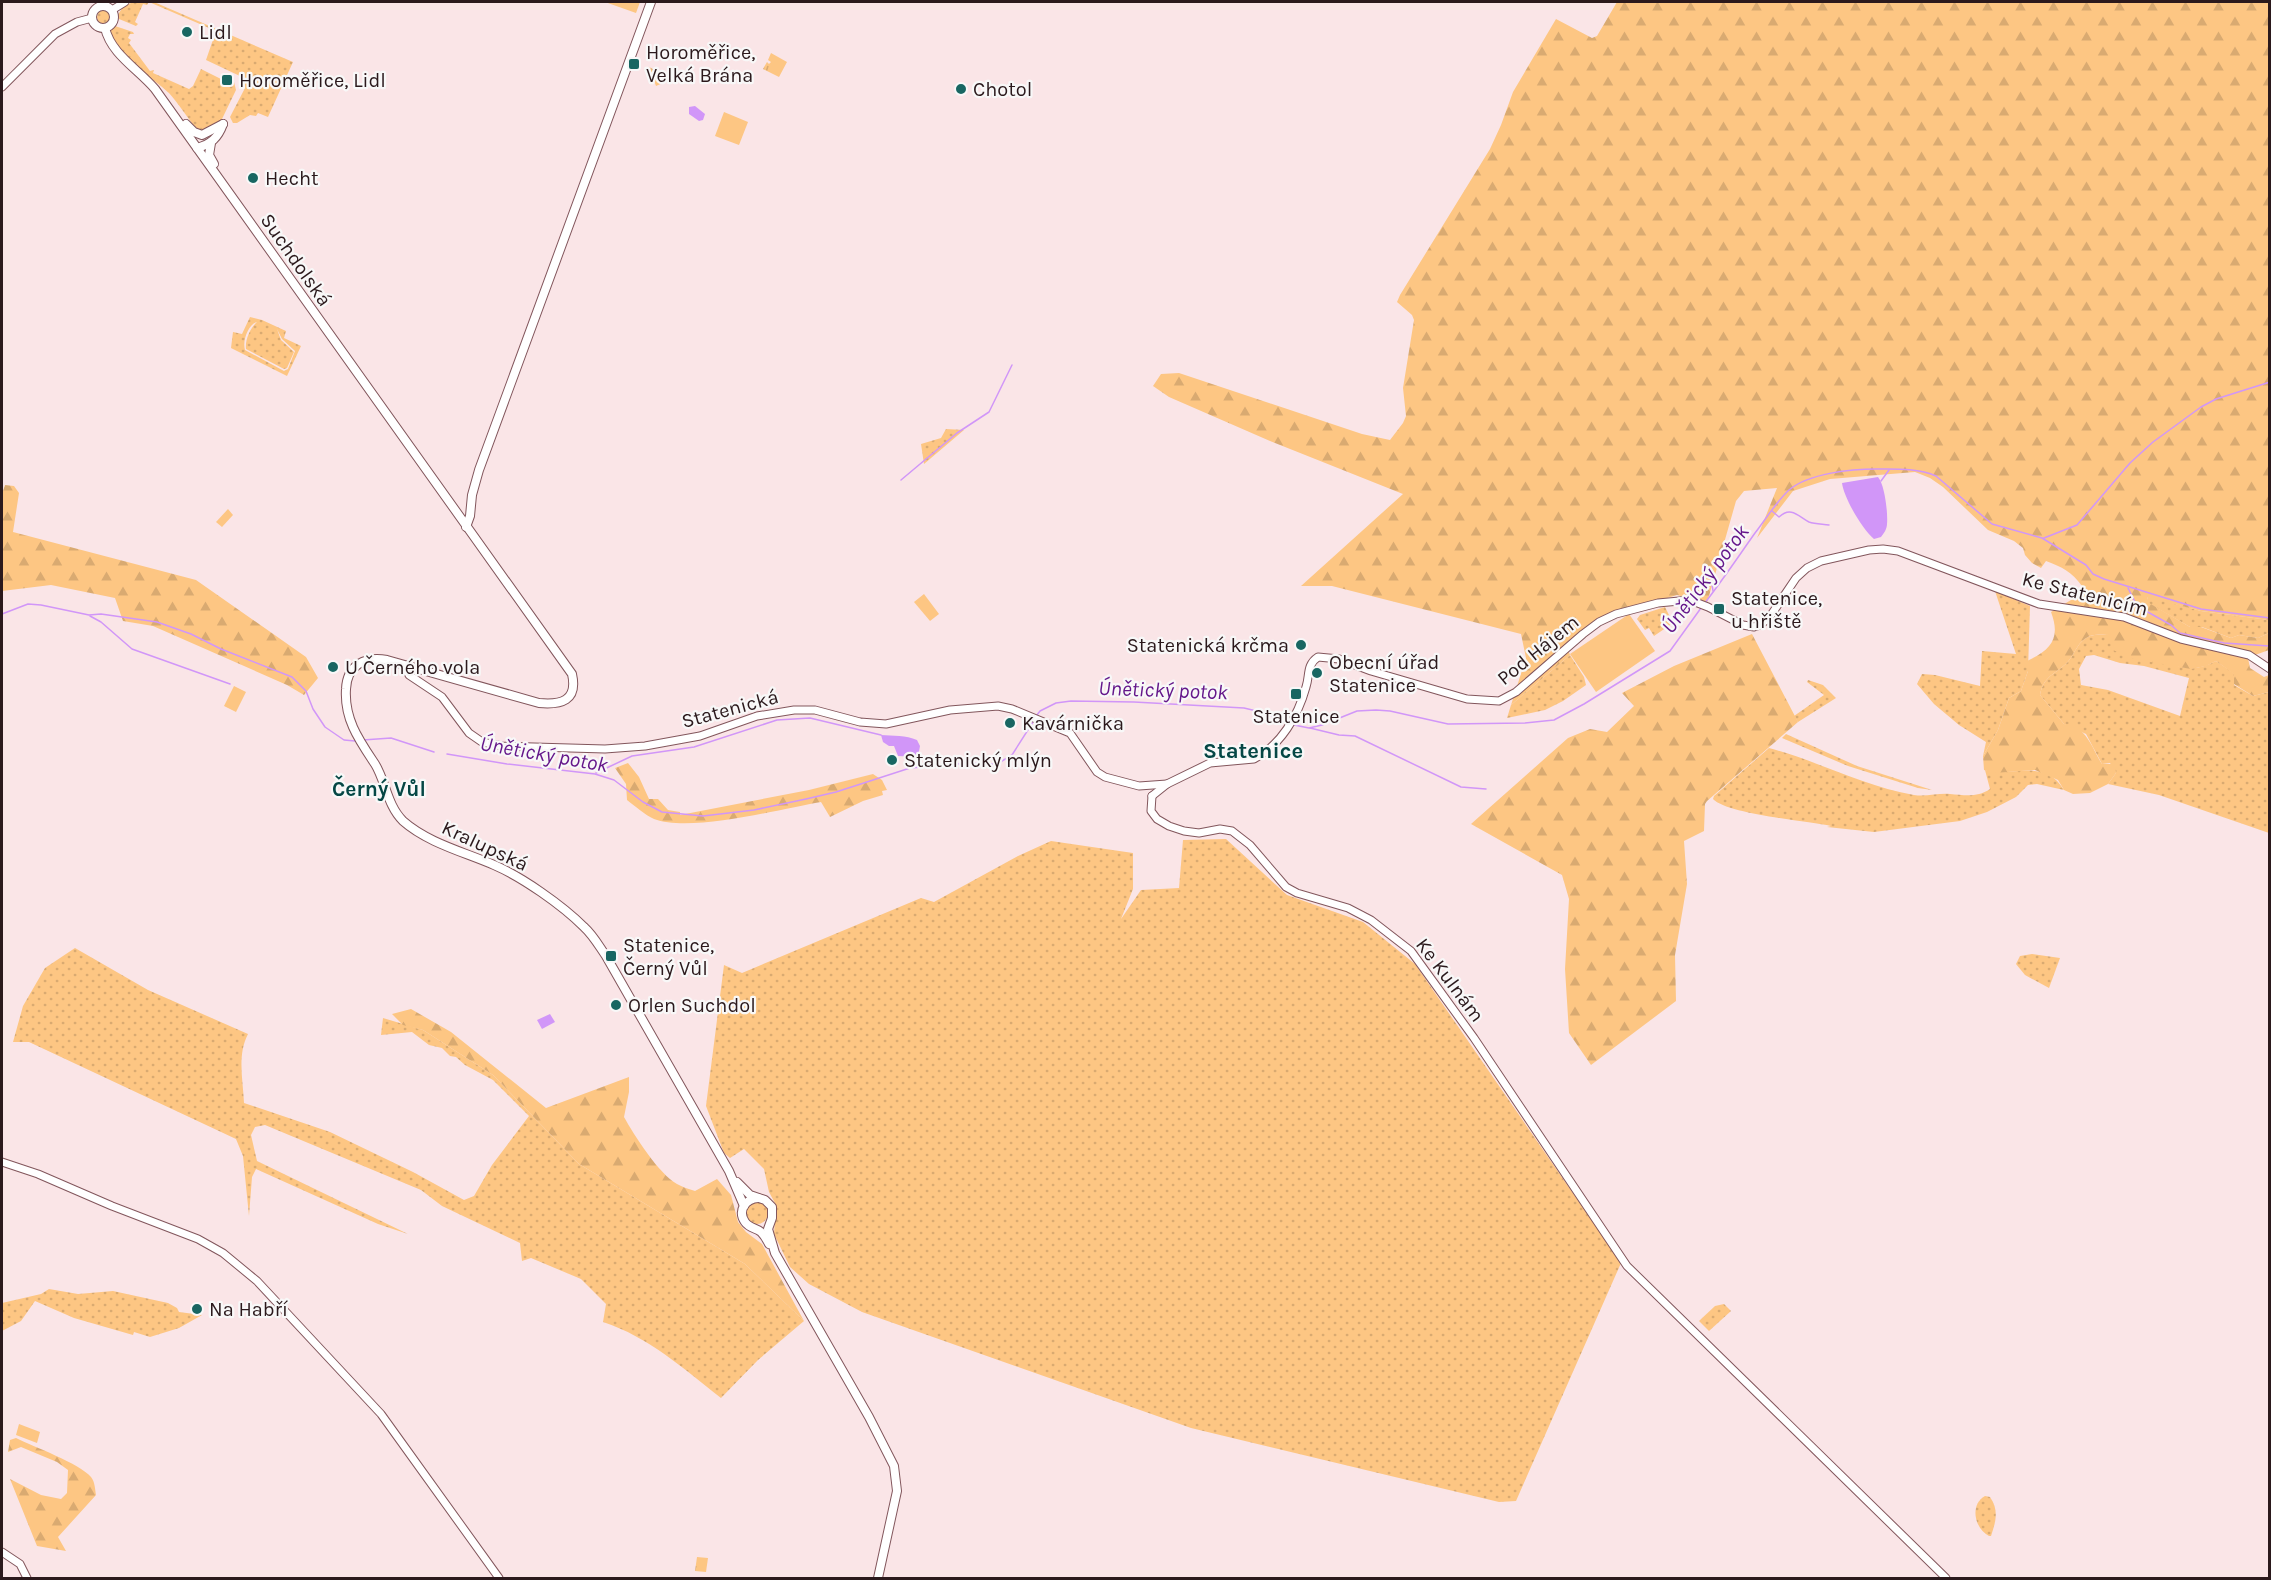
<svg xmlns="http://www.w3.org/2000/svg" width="2271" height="1580" font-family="Karla,sans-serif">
	<defs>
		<pattern id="grass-dots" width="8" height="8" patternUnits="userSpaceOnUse" patternTransform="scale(1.5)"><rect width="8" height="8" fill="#fdc683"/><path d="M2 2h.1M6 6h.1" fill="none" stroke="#d9aa71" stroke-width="1.8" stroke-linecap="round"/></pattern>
		<pattern id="forest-firs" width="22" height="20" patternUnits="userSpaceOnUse" patternTransform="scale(1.5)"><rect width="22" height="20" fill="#fdc683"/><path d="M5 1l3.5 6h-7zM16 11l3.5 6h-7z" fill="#d9aa71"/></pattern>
		<pattern id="park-tufts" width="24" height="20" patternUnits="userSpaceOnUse" patternTransform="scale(1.5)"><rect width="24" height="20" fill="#fdc683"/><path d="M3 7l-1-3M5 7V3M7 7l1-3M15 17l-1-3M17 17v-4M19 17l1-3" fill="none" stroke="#d9aa71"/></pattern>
	</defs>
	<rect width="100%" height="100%" fill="#fae5e7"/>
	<g fill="url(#grass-dots)" fill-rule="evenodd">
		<polygon points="133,2 149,2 147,5 143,4 135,22 138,24 136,26 119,19 117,16 123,7"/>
		<polygon points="149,2 154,2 293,62 268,117 258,113 256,116 250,115 237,123 233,123 230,117 245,88 245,82 242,77 206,60 216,31"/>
		<circle cx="104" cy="17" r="7"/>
		<path d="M115 26 133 32 134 34H130L128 38 131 40 129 43 150 71 154 70 153 73 189 89 193 86 201 69 225 81 229 80 234 82 236 90 222 119 205 132 194 129 195 127C186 116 179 104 169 93 155 79 107 50 111 29Z"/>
		<path d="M250 317 262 320 286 331 284 338 301 346 287 376 231 348 233 332 242 334ZM257 322C250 328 245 340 246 349L284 369 287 368 294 352 281 340 277 329 282 339 295 351 288 369 284 371 245 350C242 340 249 324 257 322Z"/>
		<polygon points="946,429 964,430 924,464 921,444 941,438"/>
		<polygon points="1995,591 2030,606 2028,671 2021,691 2009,698 1998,730 1983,756 1986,742 1959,725 1934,704 1917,684 1922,674 1935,675 1980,686 1982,651 2016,654"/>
		<polygon points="2147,596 2201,611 2269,620 2269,633 2258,638 2239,635 2231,638 2202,627 2190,627 2148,603"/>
		<polygon points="1665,607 1673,623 1654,636 1649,628 1645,630 1637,619 1640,615"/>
		<path d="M2107 634C2132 646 2161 665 2189 668 2198 669 2208 665 2216 661L2235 674 2234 685 2253 696 2269 692V833L2159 795 2108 784 2116 773 2110 763 2102 764 2086 734 2064 724 2040 695C2044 673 2059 674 2070 659 2075 652 2079 641 2088 637 2093 634 2101 635 2107 634ZM2094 655 2120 663 2144 666 2189 678 2180 716 2108 690 2081 685 2079 669 2086 656Z"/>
		<polygon points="1570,655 1584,677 1586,685 1563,701 1545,710 1507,718 1511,705"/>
		<polygon points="1808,680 1823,685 1836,698 1798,722 1794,716 1824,695 1807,682"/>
		<polygon points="1786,734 1857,766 1932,790 1918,788 1848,766 1782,738"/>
		<path d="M1769 748C1818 761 1863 786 1914 795 1926 797 1938 793 1950 794 1964 795 1977 798 1990 789L1985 770C2014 778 2044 757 2064 790L2037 784 2028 785 2016 797 1987 812 1960 821 1874 832 1827 827 1831 826C1807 821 1727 814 1713 799L1714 796Z"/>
		<polygon points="1226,839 1287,895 1363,922 1415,964 1621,1263 1516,1501 1499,1502 1191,1428 862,1312 809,1284 790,1267 774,1234 776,1205 769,1192 764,1169 744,1149 730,1158 724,1153 706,1106 724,965 742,973 921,898 934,902 1018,856 1051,841 1133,853 1133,889 1121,919 1141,890 1179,888 1183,840"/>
		<path d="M75 948 148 990 248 1034C237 1055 243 1080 244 1103L330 1132 413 1172 464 1200 474 1196 492 1165 529 1116 493 1080 465 1065 456 1057 450 1056 442 1048 429 1045 412 1032 381 1035 383 1018 423 1030 493 1075 579 1164 745 1264 804 1321 758 1360 721 1398C684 1369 649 1337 603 1322L606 1304 581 1279 531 1258 522 1261 520 1243 442 1206 421 1190 265 1125 255 1127 251 1135 257 1161 408 1234 378 1224 256 1169 252 1177 249 1216 243 1156 236 1139 29 1042H13L23 1006 45 968Z"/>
		<polygon points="2032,954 2060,958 2049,988 2025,975 2016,964 2020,956"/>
		<circle cx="757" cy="1213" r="11"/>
		<polygon points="49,1289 78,1294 113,1291 168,1303 177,1308 179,1312 202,1315 179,1328 150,1337 134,1332 133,1335 74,1318 35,1301 21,1321 2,1331 2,1303 41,1294"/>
		<polygon points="1724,1304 1731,1311 1709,1331 1699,1321 1715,1306"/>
		<path d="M1985 1496 1990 1497C1999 1510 1996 1521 1991 1536H1989C1975 1529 1969 1505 1985 1496Z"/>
	</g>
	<g fill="url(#forest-firs)">
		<path d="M1617 2H2269V620L2201 611 2147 597 2149 603 2190 627H2201L2231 638 2239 635 2258 638 2269 633V650L2255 655 2215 647V651L2248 658 2250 668 2264 677 2269 675V692L2253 696 2234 684V674L2216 661 2206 666 2191 669 2134 659 2113 650 2107 634C2101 635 2092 634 2088 637 2079 641 2075 652 2070 659 2059 674 2044 673 2040 695L2064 724C2086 725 2092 748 2102 764H2115L2116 773 2108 784 2090 793 2073 794 2064 790 2058 780 2035 770 1994 773 1984 770 1983 756 1998 730 2009 698 2021 691 2028 671 2027 661C2051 650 2061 638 2051 612L2071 600 2082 586C2072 572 2062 567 2046 561L2041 568 2032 563 2025 555 2023 548 2014 541 1988 530 1943 487 1930 478 1915 472 1830 479 1793 491 1757 538 1777 488 1744 491 1736 501 1707 603 1677 595 1613 615 1566 644 1570 655 1511 705 1526 658 1521 634 1332 586H1301L1403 494 1270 441 1169 397 1153 386 1161 374 1179 373 1362 434 1390 440 1403 423 1406 416 1403 388 1414 320 1412 315 1397 302 1400 295 1490 149 1501 125 1513 92 1556 19 1592 38 1597 36Z"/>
		<polygon points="5,485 14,486 19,493 13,532 196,580 306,657 318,678 304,695 287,685 153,626 123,621 115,598 51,585 2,591 2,494"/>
		<polygon points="1752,634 1798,722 1707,801 1705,804 1704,831 1684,841 1687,884 1675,955 1676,1001 1591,1065 1569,1033 1565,969 1569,899 1562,875 1471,824 1568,738 1590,729 1607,732 1634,706 1622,693 1674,666"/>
		<path d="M628 763 639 777 649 799H658L668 810 680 812V815L809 790 873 774 882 780 887 790 882 791 883 795 863 801 830 817 821 802C780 809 691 833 654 819 645 815 635 806 627 800L626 784 615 768Z"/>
		<path d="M411 1009 451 1032 546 1108 629 1077V1092L624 1117C634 1135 659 1174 677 1184 682 1187 689 1189 695 1191L717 1179 731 1195 738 1222 746 1232 762 1244 804 1321 745 1264 579 1164 493 1075 423 1030 403 1025 392 1014Z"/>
		<path d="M16 1438C34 1447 79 1463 91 1477 95 1482 95 1489 96 1495L58 1537 66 1551 37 1546 10 1479 41 1495 61 1499 67 1493 68 1470 57 1462 21 1447 8 1452 10 1440Z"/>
	</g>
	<g fill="url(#park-tufts)">
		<polygon points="771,53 787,62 779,77 763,69 767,62 769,64 771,62 768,60"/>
		<polygon points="649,67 672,79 656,86"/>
		<polygon points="697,1557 708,1558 706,1572 695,1571"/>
	</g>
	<g fill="#fdc683">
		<polygon points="605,2 640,2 636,13"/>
		<polygon points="724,112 748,122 739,145 715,136"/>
		<polygon points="228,509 233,515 222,527 216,522"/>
		<polygon points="924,594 939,614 930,621 914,602"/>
		<polygon points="1629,614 1655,651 1596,692 1570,654"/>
		<polygon points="234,686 246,692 236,712 224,706"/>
		<polygon points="19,1424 40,1432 37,1443 16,1435"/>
	</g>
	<g fill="#d196f8">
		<polygon points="695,106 705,114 703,120 699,121 689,114 689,107"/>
		<path d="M1878 477C1885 485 1888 514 1887 524 1887 529 1884 533 1881 537L1874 539C1862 529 1844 498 1842 483Z"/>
		<path d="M881 735C893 736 906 735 917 740L920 746 918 757 898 756 894 746H889L883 742Z"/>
		<polygon points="550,1014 555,1022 542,1029 537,1020"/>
	</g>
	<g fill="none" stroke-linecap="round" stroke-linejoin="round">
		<g stroke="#d196f8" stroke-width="1.5">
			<polyline points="901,480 957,433 989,412 1012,365"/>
			<polyline points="1881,481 1889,470"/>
			<path d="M1772 511 1779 517C1791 506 1798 516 1809 522 1815 524 1822 524 1829 525"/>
			<polyline points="2044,538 2077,525 2130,463 2153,442 2201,407 2216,399 2270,382"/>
			<polyline points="1711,577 1713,591"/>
			<polyline points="2128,588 2137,606 2171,625 2180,633 2224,643 2269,646"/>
			<path d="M1704 604C1722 581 1738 557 1755 533 1766 519 1776 502 1789 490 1809 473 1852 469 1877 469 1896 469 1918 468 1936 476L1992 524 2042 538 2086 565 2093 574 2104 579 2201 609 2270 618"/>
			<polyline points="2,614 28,604 41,605 89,615 101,614 157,622 191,634 221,649 292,677 306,691 313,709 325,727 344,740 355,741"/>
			<polyline points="90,616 101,622 132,649 230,684"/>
			<polyline points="1037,715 1040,711 1056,703 1071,701 1134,702 1244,708 1265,713 1286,722"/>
			<polyline points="1294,725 1309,728 1322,725 1357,711 1376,710 1390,711 1448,724 1525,723 1554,720 1584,704 1670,651 1701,608"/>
			<polyline points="1310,728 1339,735 1355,736 1461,787 1486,789"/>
			<polyline points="363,740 391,738 434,752"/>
			<polyline points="447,754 507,764 595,774 614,780 643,802 662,812 703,816 754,810 806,799 836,792 910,768 968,763 997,764 1012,755 1033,722"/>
			<polyline points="596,773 632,756 694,747 777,720 810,718 881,735"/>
		</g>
		<g stroke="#82565c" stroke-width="9">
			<g id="tertiary">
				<polyline points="112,10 125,2"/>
				<polyline points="2,87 55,34 77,22 92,18"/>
				<polyline points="407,665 406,669 409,675 442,697 469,733 482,742 502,746 605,749 645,746 700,736 757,716 794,710 815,710 860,722 886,724 950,710 998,706 1012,709 1070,733 1097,772 1105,777 1139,786 1167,784"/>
				<path d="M1152 796 1167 784 1210 763 1254 759C1281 745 1298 716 1306 687 1310 675 1306 665 1318 657L1339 659 1371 671 1467 699 1499 701 1516 692 1583 634 1599 622 1616 614 1658 603 1690 600 1708 607 1743 625 1754 627 1760 625 1769 618 1796 578 1807 568 1821 561 1869 550 1883 549 1898 551 2039 604 2124 617 2181 639 2249 655 2270 669"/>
				<polyline points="1152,796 1151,811 1157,819 1169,826 1184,831 1199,833 1220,829 1232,831 1250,845 1286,887 1297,893 1348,908 1371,920 1411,951 1474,1038 1627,1266 1946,1578"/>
				<polyline points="2,1162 38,1174 112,1206 198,1239 223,1253 257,1281 381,1414 499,1578"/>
				<polyline points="2,1552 20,1564 27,1578"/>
			</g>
		</g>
		<g stroke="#82565c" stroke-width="10">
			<g id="secondary">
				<circle cx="103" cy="17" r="11"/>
				<path d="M105 28C111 54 138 69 155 89L572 674C578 701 561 705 539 703L387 660C365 656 347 665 346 689 344 719 359 740 375 764 386 782 387 805 403 821 428 843 464 852 494 865 522 877 562 905 584 927 593 935 599 946 606 956L729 1171 744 1206"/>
				<polyline points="186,124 194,132 202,135 223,124"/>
				<polyline points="211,143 209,155 214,164"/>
				<path d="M197 148C211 144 218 138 223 124"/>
				<polyline points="466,527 470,516 472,495 479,470 651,2"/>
				<polyline points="737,1182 750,1195 765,1200 772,1207 772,1218 768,1229 775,1253 869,1417 894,1466 897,1491 878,1578"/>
				<path d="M758 1198C746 1199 737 1210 745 1222 749 1228 756 1228 761 1232 764 1235 767 1240 769 1244"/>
			</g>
		</g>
		<use href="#tertiary" stroke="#fff" stroke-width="7"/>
		<use href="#secondary" stroke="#fff" stroke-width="8"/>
	</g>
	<g fill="#186662" stroke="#f8f8f8" stroke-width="2">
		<circle cx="187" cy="32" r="6"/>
		<rect x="628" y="58" width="12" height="12" rx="3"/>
		<rect x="221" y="74" width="12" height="12" rx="3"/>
		<circle cx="961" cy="89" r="6"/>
		<circle cx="253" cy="178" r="6"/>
		<rect x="1713" y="603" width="12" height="12" rx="3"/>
		<circle cx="1301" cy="645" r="6"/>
		<circle cx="333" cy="667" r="6"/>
		<circle cx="1317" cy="673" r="6"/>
		<rect x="1290" y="688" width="12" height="12" rx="3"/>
		<circle cx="1010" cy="723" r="6"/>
		<circle cx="892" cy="760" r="6"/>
		<rect x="605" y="950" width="12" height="12" rx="3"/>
		<circle cx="616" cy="1005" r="6"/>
		<circle cx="197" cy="1309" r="6"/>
	</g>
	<g text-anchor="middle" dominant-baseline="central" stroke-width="4.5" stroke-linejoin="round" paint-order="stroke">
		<g font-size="20" fill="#2b191c" stroke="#f8f8f8" text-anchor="start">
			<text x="199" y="32">Lidl</text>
			<text x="646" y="52">Horoměřice,<tspan x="646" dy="23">Velká Brána</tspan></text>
			<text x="239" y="80">Horoměřice, Lidl</text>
			<text x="973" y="89">Chotol</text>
			<text x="265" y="178">Hecht</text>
			<text x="1731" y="598">Statenice,<tspan x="1731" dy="23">u hřiště</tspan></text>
			<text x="1289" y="645" text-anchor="end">Statenická krčma</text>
			<text x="1329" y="662">Obecní úřad<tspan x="1329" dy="23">Statenice</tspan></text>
			<text x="345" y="667">U Černého vola</text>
			<text x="1296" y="716" text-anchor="middle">Statenice</text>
			<text x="1022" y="723">Kavárnička</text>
			<text x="904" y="760">Statenický mlýn</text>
			<text x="623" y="945">Statenice,<tspan x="623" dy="23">Černý Vůl</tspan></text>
			<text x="628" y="1005">Orlen Suchdol</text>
			<text x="209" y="1309">Na Habří</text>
		</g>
		<g font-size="20" fill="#2b191c" stroke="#f8f8f8">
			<text transform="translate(296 260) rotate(55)">Suchdolská</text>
			<text transform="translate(2085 594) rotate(14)">Ke Statenicím</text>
			<text transform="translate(1538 650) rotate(-39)">Pod Hájem</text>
			<text transform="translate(730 709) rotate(-15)">Statenická</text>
			<text transform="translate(485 846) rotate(25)">Kralupská</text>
			<text transform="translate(1450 980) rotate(53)">Ke Kulnám</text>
		</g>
		<g font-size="21" font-style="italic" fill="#65188b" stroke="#f8f8f8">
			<text transform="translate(1705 579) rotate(-53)">Únětický potok</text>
			<text transform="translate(1163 690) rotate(2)">Únětický potok</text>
			<text transform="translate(544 754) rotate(10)">Únětický potok</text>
		</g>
		<g font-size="21" font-weight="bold" fill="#054745" stroke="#f8f8f8">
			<text x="379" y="789">Černý Vůl</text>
		</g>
		<g font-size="22" font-weight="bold" fill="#054745" stroke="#f8f8f8">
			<text x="1253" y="751">Statenice</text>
		</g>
	</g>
	<rect width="2271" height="1580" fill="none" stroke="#2b191c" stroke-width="6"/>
</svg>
